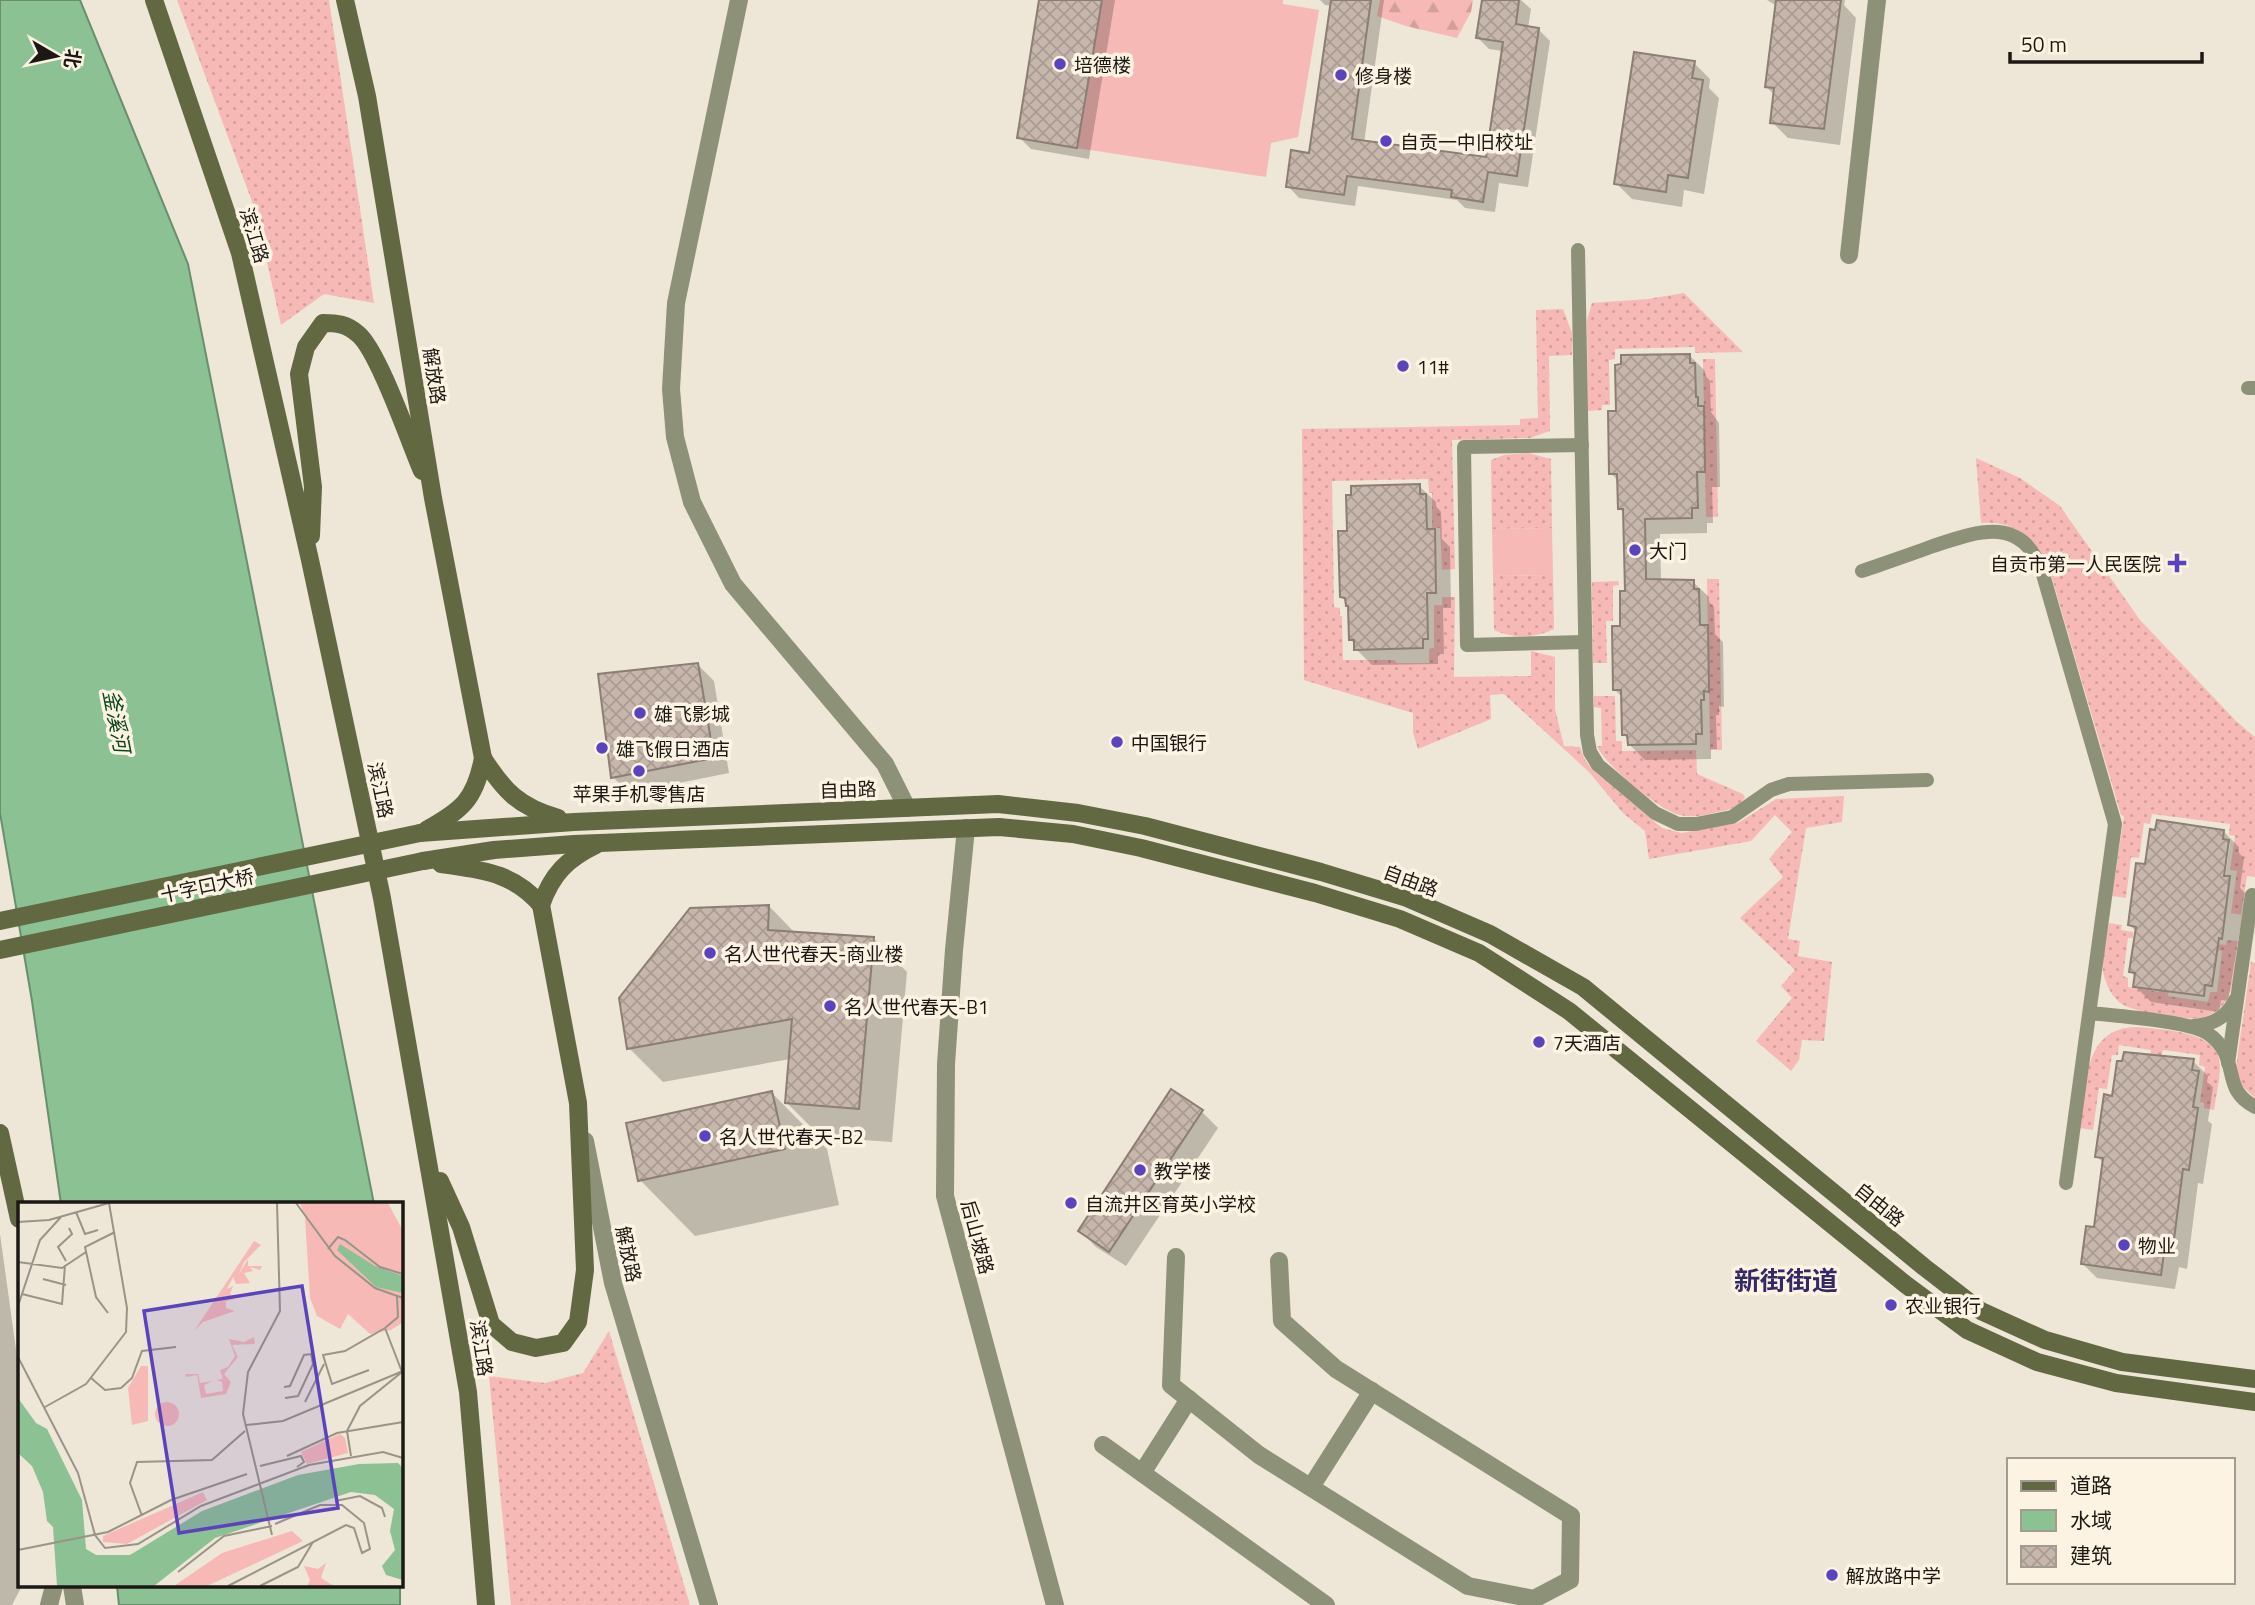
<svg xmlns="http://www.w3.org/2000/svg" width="2255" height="1605" font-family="'Titillium Web','Noto Sans SC',sans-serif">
	<defs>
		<pattern id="grass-dots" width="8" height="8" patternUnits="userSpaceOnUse" patternTransform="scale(1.75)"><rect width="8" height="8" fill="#f7b9b6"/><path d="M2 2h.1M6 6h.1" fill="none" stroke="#d39e9c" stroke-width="1.8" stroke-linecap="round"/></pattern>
		<pattern id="forest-firs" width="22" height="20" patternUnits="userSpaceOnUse" patternTransform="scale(1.75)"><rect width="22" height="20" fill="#f7b9b6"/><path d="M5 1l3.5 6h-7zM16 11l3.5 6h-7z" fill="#d39e9c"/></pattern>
		<pattern id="building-cross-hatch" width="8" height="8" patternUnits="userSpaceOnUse" patternTransform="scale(1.75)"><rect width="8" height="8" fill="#c6b6ac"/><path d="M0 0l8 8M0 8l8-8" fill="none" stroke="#aa9c93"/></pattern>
	</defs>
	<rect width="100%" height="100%" fill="#eee6d6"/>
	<g fill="url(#grass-dots)">
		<polygon points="177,0 329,0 374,303 324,294 281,325 256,212"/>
		<polygon points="1684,293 1743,352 1695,353 1695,347 1615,349 1615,359 1609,360 1610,405 1602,405 1602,410 1588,411 1587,320 1592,303 1648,299"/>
		<polygon points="1563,309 1572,333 1572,355 1549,356 1550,431 1530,438 1452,440 1455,569 1442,570 1440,528 1432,528 1432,493 1429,493 1428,479 1332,481 1334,607 1340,608 1340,616 1342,616 1343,660 1395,660 1396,663 1429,663 1429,649 1434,648 1434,605 1442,605 1442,597 1455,597 1454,677 1531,676 1531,651 1555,657 1555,709 1564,746 1580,747 1585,760 1594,771 1662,828 1681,833 1738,823 1776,799 1844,796 1842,822 1806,828 1788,939 1800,941 1798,956 1832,962 1824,1041 1802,1040 1799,1060 1791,1071 1756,1041 1792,998 1781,986 1795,970 1740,918 1783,877 1769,859 1792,832 1775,815 1751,841 1649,859 1645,831 1623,813 1589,772 1504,694 1490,695 1491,719 1418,749 1413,733 1413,713 1304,680 1302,429 1520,425 1520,419 1538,418 1536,310"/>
		<polygon points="1703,359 1715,359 1718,517 1706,517"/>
		<polygon points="1528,453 1551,459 1552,528 1492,529 1491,460 1504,455"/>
		<path d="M1976 458 2020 478 2060 506 2140 620 2237 722 2255 737V877L2247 876 2241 915 2231 913 2237 871 2230 870 2235 836 2229 835 2230 824 2152 814 2150 824 2144 823 2139 858 2131 857 2126 898 2112 896 2124 816 2121 815 2049 568C2036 538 2014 520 1981 523Z"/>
		<path d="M1553 575 1554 629C1536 638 1513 639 1494 630L1493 576Z"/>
		<polygon points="1707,579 1719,579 1722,750 1710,750"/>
		<polygon points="1618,581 1619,585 1613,586 1613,621 1606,621 1607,663 1593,663 1592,582"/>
		<path d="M1594 696H1615L1616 741H1622V751L1696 750 1697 774 1743 794 1745 797C1740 807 1729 810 1718 812 1706 815 1693 818 1680 815 1660 811 1605 765 1597 746H1602L1601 708 1594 707Z"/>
		<path d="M2109 923 2122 925 2121 930 2133 932V938H2128L2123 976 2128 978V987L2159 992 2160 984 2171 964 2168 996 2208 1002 2210 992H2217L2222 951 2207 948 2208 943 2226 945 2227 940 2238 941C2235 961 2236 988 2224 1004 2218 1011 2209 1016 2201 1018 2186 1021 2134 1012 2122 1004 2114 999 2109 990 2106 982 2098 964 2106 941 2109 923Z"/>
		<polygon points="2251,962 2255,963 2255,1098 2240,1084 2236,1067"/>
		<path d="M2138 1027C2163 1030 2220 1030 2220 1066 2220 1080 2216 1096 2214 1110L2204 1108V1103L2200 1102 2205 1067 2199 1065 2200 1055 2163 1050 2161 1057H2150L2151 1050 2119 1045 2118 1055H2112L2107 1089 2099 1088 2093 1130 2080 1128C2086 1088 2082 1026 2138 1027Z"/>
		<polygon points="609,1331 690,1605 511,1605 489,1376 545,1383 583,1373"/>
	</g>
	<polygon fill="url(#forest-firs)" points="1380,0 1473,0 1471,12 1457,38 1406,26 1377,16"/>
	<g fill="#f7b9b6">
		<polygon points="1102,0 1283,0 1283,4 1319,10 1298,137 1271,143 1266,177 1077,148"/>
		<polygon points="1552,528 1553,575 1493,576 1492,529"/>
	</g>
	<g fill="#8cc194" stroke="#6a8f6e" stroke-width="2">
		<polygon points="0,0 80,0 188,264 374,1204 61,1204 32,1001 0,813"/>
		<polygon points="117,1586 400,1586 400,1605 119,1605"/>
	</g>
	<g fill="#0003" fill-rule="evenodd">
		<polygon points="1041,0 1115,0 1089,159 1031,149 1019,137"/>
		<polygon points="1320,0 1384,0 1364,143 1487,159 1503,51 1489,49 1478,38 1483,0 1521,0 1531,9 1528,28 1538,29 1550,41 1528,187 1499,183 1495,212 1465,208 1457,200 1358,186 1355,206 1299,198 1288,186 1311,155 1332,6 1325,5"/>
		<polygon points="1767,0 1845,0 1844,5 1856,18 1840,145 1788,138 1772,122 1775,95 1766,87 1777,6"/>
		<polygon points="1694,63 1710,79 1709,88 1719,98 1704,194 1684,190 1682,207 1632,199 1616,183"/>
		<polygon points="1689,355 1705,371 1705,375 1710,381 1711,412 1719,423 1720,487 1712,487 1713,523 1707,523 1707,533 1660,534 1661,581 1693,582 1709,597 1709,602 1714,607 1715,634 1723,642 1724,707 1719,706 1719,715 1716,715 1717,749 1711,749 1711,759 1645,760 1630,745 1629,740 1624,735 1623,698 1615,690 1626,593 1625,514 1619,508 1619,482 1611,473 1618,412"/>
		<polygon points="1419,486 1436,502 1436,506 1441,512 1442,539 1450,547 1451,608 1443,608 1444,654 1438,654 1438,664 1372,665 1356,649 1356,645 1350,639 1350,607 1342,597 1349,532"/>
		<polygon points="697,664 714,681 729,773 629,793 613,777"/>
		<path d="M2223 831 2239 847V853L2244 858 2240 888 2246 894 2228 1001 2221 1000 2219 1012 2151 1002 2135 986 2136 977 2131 972 2137 932 2130 925 2146 866ZM2226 843H2230L2224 884H2221Z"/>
		<polygon points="769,906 796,934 873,938 907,972 892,1142 821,1137 787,1103 790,1059 663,1082 629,1048"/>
		<polygon points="2193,1061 2208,1076 2207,1082 2213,1087 2208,1121 2212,1124 2203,1184 2198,1183 2187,1269 2179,1267 2175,1289 2097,1278 2082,1263 2095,1229 2104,1163 2097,1157 2113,1098"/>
		<polygon points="772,1093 827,1149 839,1205 695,1236 640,1180"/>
		<polygon points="1202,1112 1218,1128 1126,1266 1096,1247 1080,1230"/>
		<polygon points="0,1234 19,1371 19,1586 22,1586 12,1605 0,1605"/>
	</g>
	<g fill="url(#building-cross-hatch)" stroke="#8d7e74" stroke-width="2">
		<polygon points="1039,0 1102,0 1077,148 1017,138"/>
		<polygon points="1331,0 1371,0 1352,139 1486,157 1503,42 1476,38 1482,0 1519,0 1516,24 1539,28 1517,176 1488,172 1483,202 1451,197 1452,190 1347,176 1344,195 1286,187 1291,150 1309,153"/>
		<polygon points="1776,0 1841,0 1824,129 1770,123 1774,88 1765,87"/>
		<polygon points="1634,52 1695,61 1692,78 1703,80 1688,178 1668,175 1666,192 1614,184"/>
		<polygon points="1690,354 1690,363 1695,363 1696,397 1698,397 1698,406 1704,406 1705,472 1697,472 1698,508 1692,508 1692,518 1645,519 1646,579 1694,580 1694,589 1699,589 1700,625 1708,625 1709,692 1704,691 1704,700 1701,700 1702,734 1696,734 1696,744 1628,745 1627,735 1622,735 1621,690 1613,690 1612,626 1620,626 1620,591 1625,591 1623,509 1618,509 1617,474 1609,474 1608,411 1616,411 1615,365 1621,364 1621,355"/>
		<polygon points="1420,484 1420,494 1426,494 1427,529 1435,529 1436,593 1427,593 1428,639 1423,639 1423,648 1354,650 1354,640 1349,640 1348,606 1346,606 1345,598 1340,597 1338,531 1347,531 1346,495 1351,495 1351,486"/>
		<polygon points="698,663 714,758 611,778 598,674"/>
		<polygon points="2157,820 2224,830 2223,839 2229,840 2224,876 2230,876 2222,939 2219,938 2212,986 2205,985 2204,996 2133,987 2135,973 2129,972 2136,927 2128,925 2136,863 2145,864 2150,829 2155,830"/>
		<polygon points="769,905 768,930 874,937 859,1109 785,1103 792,1019 627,1049 619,998 690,908"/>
		<polygon points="2124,1052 2194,1059 2192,1070 2199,1071 2193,1107 2198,1108 2189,1170 2183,1169 2172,1255 2164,1253 2161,1275 2081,1264 2086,1226 2094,1227 2103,1158 2095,1157 2104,1094 2112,1096 2117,1061 2122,1061"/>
		<polygon points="1171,1089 1203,1110 1109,1252 1078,1231"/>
		<polygon points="772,1091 785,1149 638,1181 626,1123"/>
	</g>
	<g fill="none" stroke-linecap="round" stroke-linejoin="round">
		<g stroke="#8c9177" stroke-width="14">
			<polyline points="1578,250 1587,735 1590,752 1598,765 1655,813 1678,824 1696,824 1732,817 1771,790 1789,784 1927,780"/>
			<polyline points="2248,388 2255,388"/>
			<polyline points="1582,445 1464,447 1467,645 1585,642"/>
			<path d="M1862 571C1885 563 1909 555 1933 546 1976 532 2021 514 2042 571L2115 824 2066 1183"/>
			<path d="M2090 1013C2117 1016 2187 1021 2207 1033 2215 1038 2221 1045 2225 1053 2235 1076 2228 1092 2255 1107"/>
			<path d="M2193 1026C2212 1025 2227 1017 2235 1000"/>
			<polyline points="2228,1063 2252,895"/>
		</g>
		<g stroke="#8c9177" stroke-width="18">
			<polyline points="739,0 676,303 671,389 675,437 692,502 733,584 885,764 907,808"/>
			<polyline points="1849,255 1877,0"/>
			<polyline points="966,828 954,950 946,1064 945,1196 1055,1605"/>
			<polyline points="585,1141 613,1283 709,1605"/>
			<polyline points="1176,1257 1171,1385 1259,1455 1468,1586 1534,1599 1570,1580 1571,1516 1336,1369 1282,1321 1279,1261"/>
			<polyline points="1103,1445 1326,1605"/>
			<polyline points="1142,1473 1189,1399"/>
			<polyline points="1311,1487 1372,1391"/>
			<polyline points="72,1586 75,1605"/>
			<polyline points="49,1605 54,1586"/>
		</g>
		<g stroke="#626942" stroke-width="18">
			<polyline points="154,0 240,253 310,560 382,898 468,1392 486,1605"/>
			<polyline points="345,0 367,96 433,498 483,758"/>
			<path d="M311 536 313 487 299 374 306 347 323 323C337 323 347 324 358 334 378 350 410 443 422 471"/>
			<path d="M426 830C462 810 475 800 483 758 504 791 519 807 558 818"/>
			<polyline points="420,833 574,822 998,804 1078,813 1145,826 1321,872 1407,898 1490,934 1583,987 1924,1267 1981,1311 2045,1340 2122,1362 2255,1379"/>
			<polyline points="423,861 494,850 574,844 999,827 1073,834 1141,848 1315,893 1400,919 1479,953 1569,1011 1905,1284 1967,1330 2037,1362 2116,1383 2255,1402"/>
			<path d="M441 864C481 870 513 872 541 905 552 874 567 859 596 845"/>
			<polyline points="0,1133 19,1219"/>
			<polyline points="440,1181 461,1227 491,1324 512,1342 536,1348 563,1343 578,1322 585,1270 578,1103 541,905"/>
		</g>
		<g stroke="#626942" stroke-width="18">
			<polyline points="0,921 420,833"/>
			<polyline points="0,950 423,861"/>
		</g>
	</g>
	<g fill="#5a43bc" stroke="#fcf3e3" stroke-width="2.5">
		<circle cx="1060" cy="64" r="7"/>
		<circle cx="1341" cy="75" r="7"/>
		<circle cx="1386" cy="141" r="7"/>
		<circle cx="1403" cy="366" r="7"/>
		<circle cx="1635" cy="550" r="7"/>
		<path d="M2173.5 552.5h7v7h7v7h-7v7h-7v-7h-7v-7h7z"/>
		<circle cx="640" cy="713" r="7"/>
		<circle cx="1117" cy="742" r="7"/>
		<circle cx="602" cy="748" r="7"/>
		<circle cx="639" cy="771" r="7"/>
		<circle cx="710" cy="953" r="7"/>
		<circle cx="830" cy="1006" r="7"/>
		<circle cx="1539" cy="1042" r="7"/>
		<circle cx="705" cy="1136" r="7"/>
		<circle cx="1140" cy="1170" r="7"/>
		<circle cx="1071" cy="1203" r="7"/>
		<circle cx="2124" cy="1245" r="7"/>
		<circle cx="1891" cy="1305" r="7"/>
		<circle cx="1832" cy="1575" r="7"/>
	</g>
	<g text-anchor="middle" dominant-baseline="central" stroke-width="7" stroke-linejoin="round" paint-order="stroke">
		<g font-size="19" fill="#1c1914" stroke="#fcf3e3" text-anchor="start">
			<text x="1074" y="64">培德楼</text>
			<text x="1355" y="75">修身楼</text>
			<text x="1400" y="141">自贡一中旧校址</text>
			<text x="1417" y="366">11#</text>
			<text x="1649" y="550">大门</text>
			<text x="2161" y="563" text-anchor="end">自贡市第一人民医院</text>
			<text x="654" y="713">雄飞影城</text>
			<text x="1131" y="742">中国银行</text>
			<text x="616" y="748">雄飞假日酒店</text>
			<text x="639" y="793" text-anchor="middle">苹果手机零售店</text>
			<text x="724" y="953">名人世代春天-商业楼</text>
			<text x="844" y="1006">名人世代春天-B1</text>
			<text x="1553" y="1042">7天酒店</text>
			<text x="719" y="1136">名人世代春天-B2</text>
			<text x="1154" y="1170">教学楼</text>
			<text x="1085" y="1203">自流井区育英小学校</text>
			<text x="2138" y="1245">物业</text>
			<text x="1905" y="1305">农业银行</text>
			<text x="1846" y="1575">解放路中学</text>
		</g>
		<g font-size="19" fill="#1c1914" stroke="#fcf3e3">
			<text transform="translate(255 235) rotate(73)">滨江路</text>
			<text transform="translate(435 376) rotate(81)">解放路</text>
			<text transform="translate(848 789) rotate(-2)">自由路</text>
			<text transform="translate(381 790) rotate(78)">滨江路</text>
			<text transform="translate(1411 880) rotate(20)">自由路</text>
			<text transform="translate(207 885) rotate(-12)">十字口大桥</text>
			<text transform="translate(1880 1204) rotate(39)">自由路</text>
			<text transform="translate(978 1237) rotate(75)">后山坡路</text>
			<text transform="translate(629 1254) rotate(78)">解放路</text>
			<text transform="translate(482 1348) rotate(81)">滨江路</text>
		</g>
		<g font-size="21" font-style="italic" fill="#0c481e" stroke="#fcf3e3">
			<text transform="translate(117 721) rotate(79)">釜溪河</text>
		</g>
		<g font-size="26" font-weight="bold" fill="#332a65" stroke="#fcf3e3">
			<text x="1786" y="1280">新街街道</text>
		</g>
	</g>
	<g transform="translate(18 1202)">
		<rect width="385" height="385" fill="#eee6d6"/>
		<path d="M282 1H370L385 29V120L373 128 352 132 330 112 322 127 299 114 292 96 287 15ZM236 39 243 43 226 60 221 72 230 57V64H244L242 68 232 65 235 69 226 71 232 81 218 82 215 75 209 87 215 84 212 92 217 97 208 99V106L217 109 185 120 176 129ZM236 135 237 142 214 143 220 155 206 172 213 180 208 192 183 196 179 173 168 175 167 172H180L182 181 195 179 186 183 188 192 205 189 204 180 198 178 205 177 202 168 210 165 217 154 211 137 226 140ZM322 232 327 236 330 251 289 262 283 250ZM185 290 189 298 109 342 85 340V334Z" fill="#f7b9b6"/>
		<path d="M274 329 285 339 189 384H156L204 351ZM308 361 303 376 316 384H289L292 378 286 364 300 367Z" fill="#f7b9b6"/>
		<path d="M123 164H130V219L114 223 110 186ZM137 212a12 12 0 1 1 24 0a12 12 0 1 1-24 0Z" fill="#f7b9b6"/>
		<path d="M322 42 357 64 385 74V91L358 85 319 48ZM0 196 18 221 29 227 64 298 68 347 78 353H112L184 309 280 273 341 262 380 261 385 266V378L368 373 364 364 377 348 372 329 376 307 357 293 333 290 197 336 136 384H39L35 325 29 319 25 290 14 264 0 251Z" fill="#8cc194"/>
		<path fill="none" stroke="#9a9488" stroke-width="2" d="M278 1 317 54 357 86 385 96M58 10 67 32 80 28M0 20 31 18 91 1M310 47 320 35 327 38 362 65 385 72M48 59 40 45 54 32 51 26M0 60 44 66 68 50M25 77 48 83M4 92 44 102 47 63M0 104 22 38 43 15M90 111 78 95 67 45 97 30M367 126 384 170M0 155 60 271 77 333 87 346 120 342 183 304 291 263 365 250 385 256M351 168 314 182 305 153 327 149 367 126 380 115 379 94M73 176 87 188 103 186 114 176 124 149 158 145M266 185 272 184 286 153 293 152 295 162 280 194 267 196M287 200 306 162M27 205 68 182 108 130 109 106 91 1M228 223 265 219 385 169M269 254 319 231 385 220M333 254 329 229 342 204 384 170M242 264 283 254 286 260 279 265M317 299 342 294 364 306 367 315M124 314 112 281 119 260 194 258 227 229M254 333 225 212 230 170 262 109 259 1M0 348 90 330 153 298 229 272M160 370 206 334 254 324M210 384 328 323 336 326 344 351 352 347 346 321 324 303H302L257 322M242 384 280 365 295 340"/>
		<path fill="#5a43bc" fill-opacity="0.15" stroke="#5a43bc" stroke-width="3.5" d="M284 84 320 306 161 331 126 109Z"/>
		<rect width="385" height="385" fill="none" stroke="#1c1914" stroke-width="3.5"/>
	</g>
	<rect x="2007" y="1458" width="228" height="126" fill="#fcf3e3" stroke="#a29c90" stroke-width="2"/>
	<rect x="2021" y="1481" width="35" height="10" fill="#626942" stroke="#a29c90" stroke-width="2"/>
	<text x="2070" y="1493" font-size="21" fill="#1c1914">道路</text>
	<rect x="2021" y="1510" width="35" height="21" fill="#8cc194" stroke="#a29c90" stroke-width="2"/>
	<text x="2070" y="1528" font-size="21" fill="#1c1914">水域</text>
	<rect x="2021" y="1546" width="35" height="21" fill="url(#building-cross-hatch)" stroke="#a29c90" stroke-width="2"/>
	<text x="2070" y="1563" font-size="21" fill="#1c1914">建筑</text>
	<g transform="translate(56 56) rotate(99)" stroke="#fcf3e3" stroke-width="5" paint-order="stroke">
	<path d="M0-5L12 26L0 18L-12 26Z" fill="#1c1914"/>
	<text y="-10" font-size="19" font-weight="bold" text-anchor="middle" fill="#1c1914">北</text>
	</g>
	<path d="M2010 52v10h192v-10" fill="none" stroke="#1c1914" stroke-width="3.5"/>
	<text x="2021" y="52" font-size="21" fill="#1c1914" stroke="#fcf3e3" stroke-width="5" paint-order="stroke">50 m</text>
</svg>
